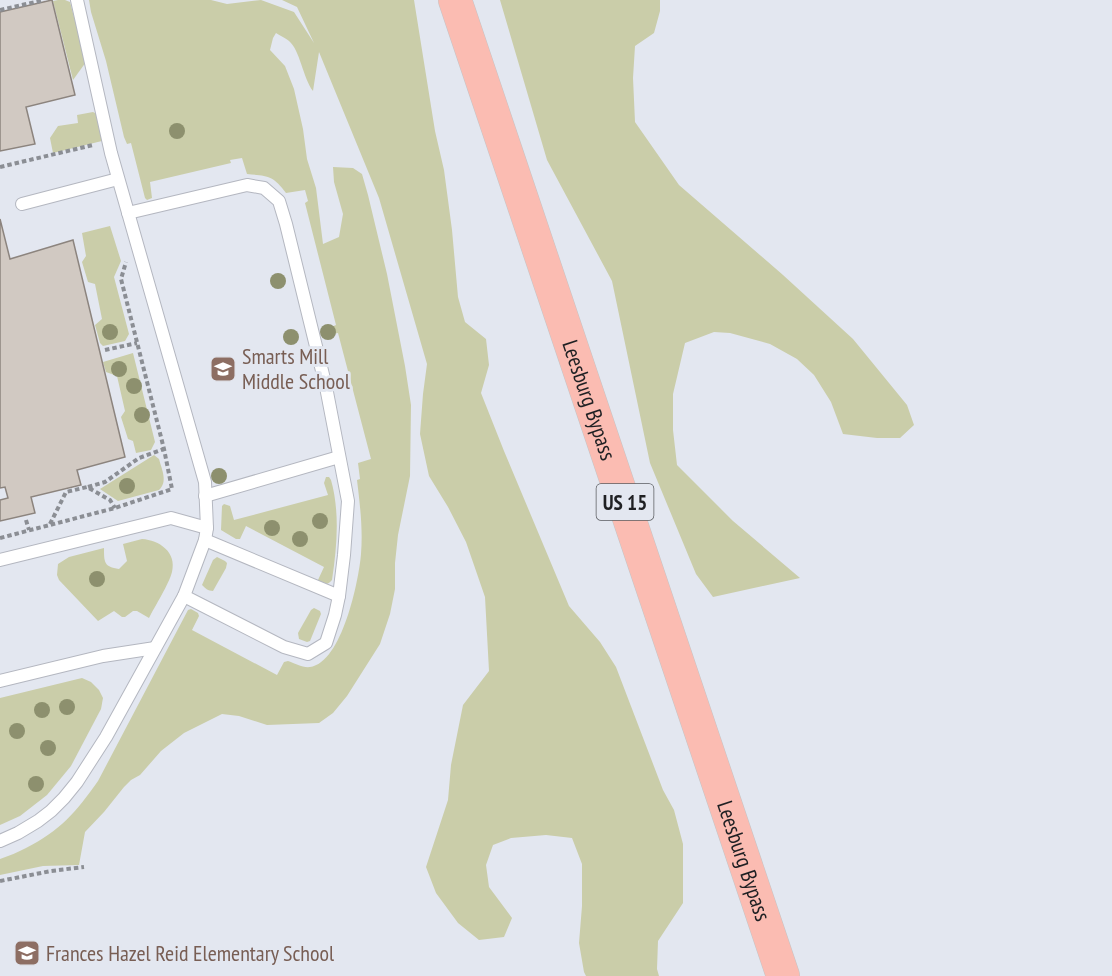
<svg xmlns="http://www.w3.org/2000/svg" width="1112" height="976" font-family="'PT Sans Narrow',sans-serif">
	<rect width="100%" height="100%" fill="#e3e7f0"/>
	<g fill="#cacda9">
		<polygon points="58,0 65,0 70,2 86,62 73,80 53,1"/>
		<path d="M89 0H211L227 4 261 0 294 12 314 43 297 7 282 0H414L435 131 444 170 452 230 458 297 465 322 486 339 489 365 481 393 504 451 569 606 600 642 616 667 663 790 674 810 683 844V903L658 941 657 969 659 976H586L584 972 579 943 582 906V864L572 838 546 835 511 838 493 845 486 865 489 887 512 918 504 937 479 940 458 923 436 893 426 867 448 800 451 765 463 705 489 671 485 597 466 542 448 507 429 476 420 434 423 394 427 364 379 198 319 52 313 91C303 78 300 50 289 41 286 38 280 36 276 33L273 38 270 50 285 66 294 89 303 129 307 159 316 188 323 244 339 237 343 214 334 182 333 167 353 168 362 174 368 195 387 274 405 366 411 405 410 476 398 535 395 563V589L390 614 380 644 347 696 333 713 319 723 267 725 239 716 222 714 184 733 161 751 140 775 131 780 124 787 104 812 85 832 79 865 43 866 0 875V859C9 856 18 852 26 848 60 831 77 811 98 781L188 610 191 609 198 613 199 616 192 630 277 675 284 662 288 661C294 663 303 668 310 667 342 663 359 580 361 554 363 529 360 505 357 480L360 479 358 463 371 459 338 333 324 336 321 334V331L336 325 305 203 308 201 305 190 286 193C273 175 268 176 247 174L242 158 230 160 231 163 150 182 152 198 147 200 145 198 131 143 127 144 124 137 106 61 91 12Z"/>
		<polygon points="500,0 660,0 660,11 654,33 635,46 633,78 635,122 679,185 783,275 853,339 907,405 914,425 900,438 877,438 843,434 831,402 814,375 797,359 770,344 730,333 714,332 685,343 673,394 673,430 677,465 733,521 800,578 713,597 696,574 650,463 612,281 547,160"/>
		<polygon points="93,112 100,116 106,140 53,153 50,138 58,126 78,123 77,115"/>
		<polygon points="110,226 121,261 114,277 129,334 125,341 103,346 100,343 95,325 102,319 95,284 88,282 82,262 86,256 82,233"/>
		<polygon points="133,353 155,442 151,450 136,453 133,441 128,439 121,417 125,411 117,376 106,372 103,362"/>
		<path d="M154 455 159 459C162 470 168 482 159 490L118 501 100 489Z"/>
		<path d="M326 477H329L331 480C340 512 337 547 332 580 328 585 326 584 320 583L318 580 324 567 246 526 240 539H236L221 530 222 506 224 504 230 506 234 520 328 495 324 483Z"/>
		<path d="M142 539C159 540 177 552 172 572 169 584 155 606 149 618L137 611H133L125 617H122L114 611 98 621 59 580 57 575 58 564 69 557 104 548C104 562 104 567 119 569L127 561 123 544Z"/>
		<path d="M217 557 225 561 227 563 226 568 213 591C208 591 205 588 202 585L213 560Z"/>
		<polygon points="314,608 320,611 321,614 310,641 307,642 299,639 298,633 311,610"/>
		<polygon points="82,678 91,682 99,690 103,698 101,709 71,766 47,795 20,816 0,825 0,698"/>
	</g>
	<g fill="#d1c9c2" stroke="#8c847e" stroke-width="1.5">
		<polygon points="52,0 75,95 26,107 35,144 0,151 0,12"/>
		<polygon points="0,219 10,259 73,240 125,457 77,470 81,485 31,497 35,513 0,521 0,500 8,498 5,487 0,488"/>
	</g>
	<g fill="none" stroke-linecap="round" stroke-linejoin="round">
		<g stroke="#b4b7c0" stroke-width="14">
			<g id="lane">
				<polyline points="22,204 118,179"/>
				<polyline points="128,213 247,185 264,188 279,201 286,224 326,387 348,501 344,555 339,596 335,615 326,643 308,654 284,647 184,596"/>
				<polyline points="205,496 339,457"/>
				<polyline points="205,540 339,596"/>
				<polyline points="0,560 171,518 207,528"/>
				<polyline points="0,681 103,656 155,648"/>
				<polyline points="0,841 18,833 38,821 51,811 64,798 77,782 106,737 184,596 205,540 207,528 205,482 111,153 77,0"/>
			</g>
		</g>
		<g stroke="#c5c5c6" stroke-width="34">
			<g id="highway">
				<path id="s1" d="M455 0 783 976"/>
			</g>
		</g>
		<g stroke="#8b8e94" stroke-width="4" stroke-dasharray="4.5 3" stroke-linecap="butt">
			<polyline points="0,10 44,0"/>
			<polyline points="0,167 93,145"/>
			<polyline points="105,350 137,343"/>
			<polyline points="88,487 105,482 139,458 164,449"/>
			<polyline points="26,520 29,530"/>
			<polyline points="50,524 66,492 87,487 110,500 115,508"/>
			<polyline points="0,538 115,508 172,489 164,449 121,279 126,262"/>
			<polyline points="0,881 51,871 84,867"/>
		</g>
		<use href="#lane" stroke="#fff" stroke-width="12"/>
		<use href="#highway" stroke="#fbbcb2" stroke-width="33"/>
	</g>
	<g fill="#8d906e">
		<circle cx="177" cy="131" r="8"/>
		<circle cx="278" cy="281" r="8"/>
		<circle cx="110" cy="332" r="8"/>
		<circle cx="328" cy="332" r="8"/>
		<circle cx="291" cy="337" r="8"/>
		<circle cx="119" cy="369" r="8"/>
		<circle cx="134" cy="386" r="8"/>
		<circle cx="142" cy="415" r="8"/>
		<circle cx="219" cy="476" r="8"/>
		<circle cx="127" cy="486" r="8"/>
		<circle cx="320" cy="521" r="8"/>
		<circle cx="272" cy="528" r="8"/>
		<circle cx="300" cy="539" r="8"/>
		<circle cx="97" cy="579" r="8"/>
		<circle cx="67" cy="707" r="8"/>
		<circle cx="42" cy="710" r="8"/>
		<circle cx="17" cy="731" r="8"/>
		<circle cx="48" cy="748" r="8"/>
		<circle cx="36" cy="784" r="8"/>
	</g>
	<defs>
		<g id="school-square" transform="scale(1.35)"><rect x="-9" y="-9" width="18" height="18" rx="4" fill="#8d6e63" stroke="#e3e7f0"/><path d="M0-5L7-2L0 1L-7-2ZM-4 1L0 2.5L4 1V4Q0 6-4 4Z" fill="#fff"/></g>
	</defs>
	<g fill-rule="evenodd">
		<use href="#school-square" x="223" y="369"/>
		<use href="#school-square" x="27" y="953"/>
	</g>
	<g text-anchor="middle" dominant-baseline="central" stroke-width="6" stroke-linejoin="round" paint-order="stroke">
		<rect fill="#e3e7f0" stroke="#5a5c60" stroke-width="1.5" x="596.5" y="484" width="57" height="36" rx="4.5"/>
		<g font-size="21" font-weight="bold" fill="#1f2023">
			<text x="625" y="502">US 15</text>
		</g>
		<g font-size="22" fill="#785e54" stroke="#e3e7f0" text-anchor="start">
			<text x="242" y="356">Smarts Mill<tspan x="242" dy="25">Middle School</tspan></text>
			<text x="46" y="953">Frances Hazel Reid Elementary School</text>
		</g>
		<g font-size="22" fill="#1f2023" stroke="#e3e7f0">
			<text stroke="none"><textPath href="#s1" startOffset="422">Leesburg Bypass</textPath></text>
			<text stroke="none"><textPath href="#s1" startOffset="908">Leesburg Bypass</textPath></text>
		</g>
	</g>
</svg>
